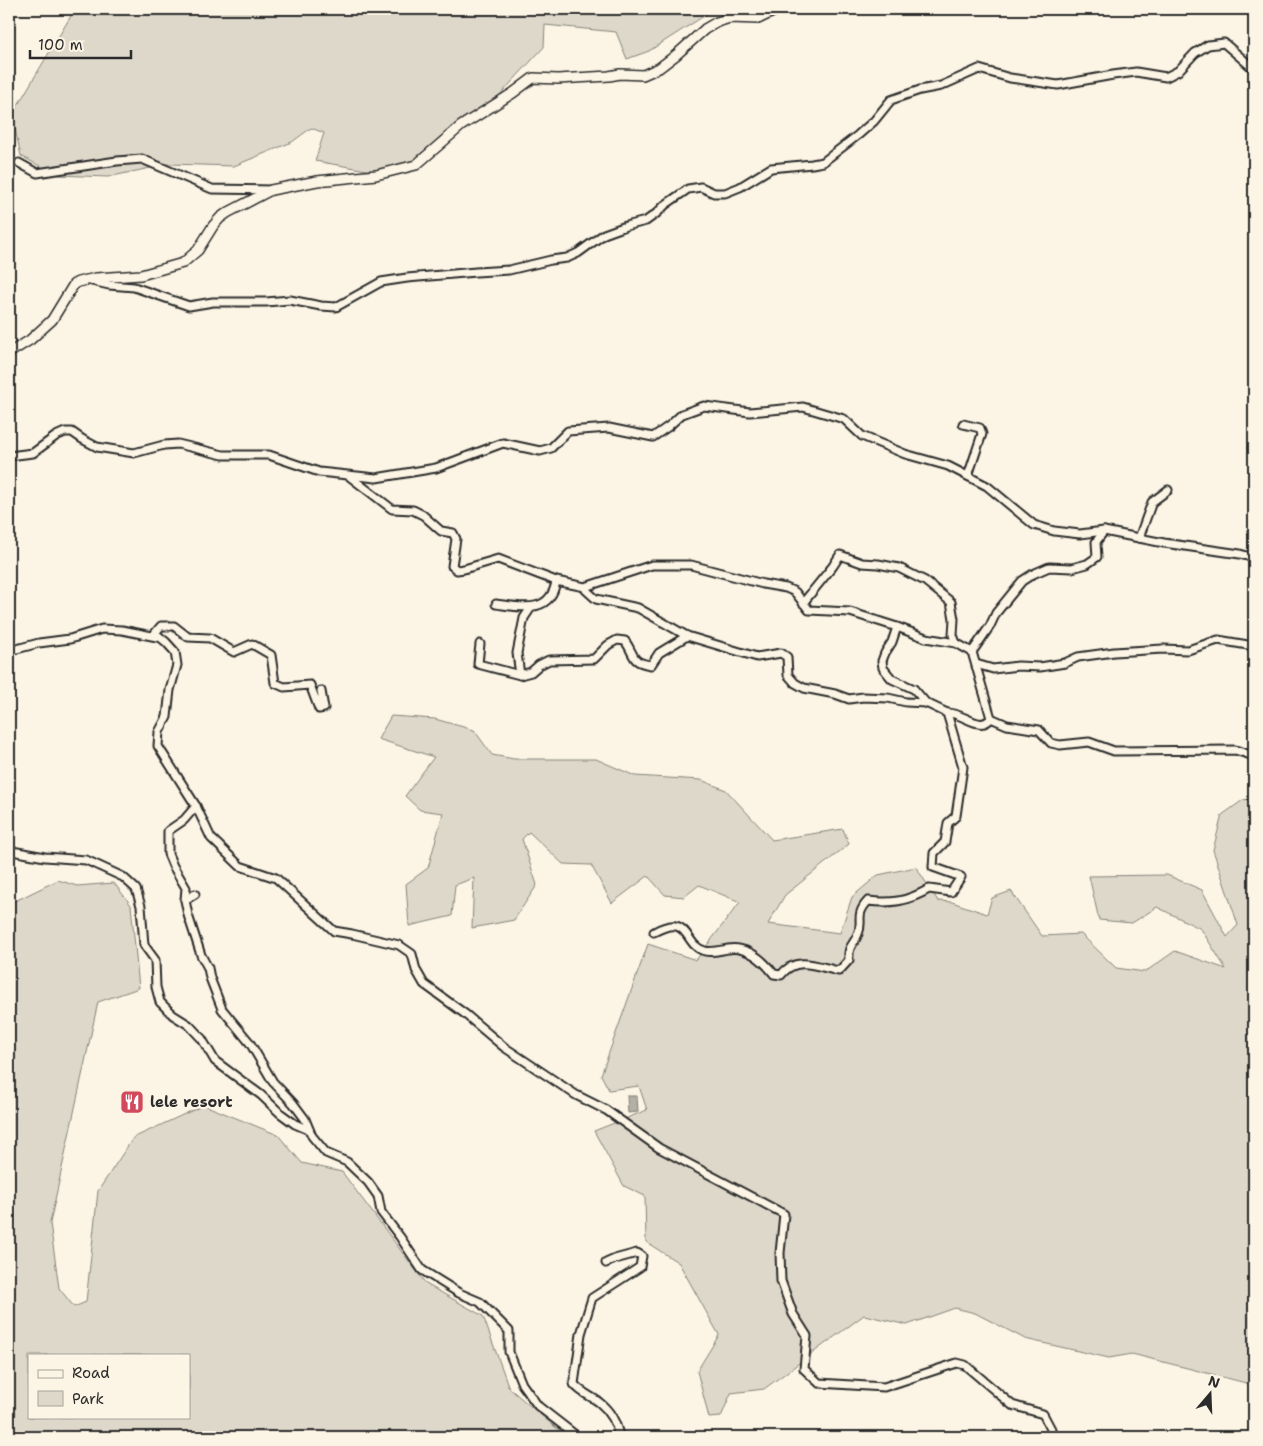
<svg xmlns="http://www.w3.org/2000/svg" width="1263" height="1446" font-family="'Shantell Sans',sans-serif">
	<rect width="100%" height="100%" fill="#fcf5e5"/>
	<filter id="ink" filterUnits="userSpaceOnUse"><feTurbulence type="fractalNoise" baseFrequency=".02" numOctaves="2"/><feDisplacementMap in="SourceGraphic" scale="10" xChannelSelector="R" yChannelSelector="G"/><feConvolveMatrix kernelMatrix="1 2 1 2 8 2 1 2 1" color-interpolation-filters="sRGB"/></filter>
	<g filter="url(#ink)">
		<g fill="#ded8ca" stroke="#84827a" fill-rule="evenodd">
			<polygon points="75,9 715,9 649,51 627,59 616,32 545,25 544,47 473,124 421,158 384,173 315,161 324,133 311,128 292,142 234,166 169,164 108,177 57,175 21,156 12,115"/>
			<polygon points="391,716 435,719 474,730 492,755 514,759 596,759 635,776 701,780 726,790 772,840 843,829 849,844 785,895 768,924 840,933 852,897 878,875 916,867 938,901 952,902 987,914 992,898 1011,891 1042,936 1081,934 1116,968 1145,972 1175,951 1226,969 1201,929 1157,907 1132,923 1099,920 1089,876 1167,875 1202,890 1227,937 1238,925 1213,850 1222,815 1243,800 1254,798 1254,1385 1132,1354 1109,1358 1025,1339 975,1313 955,1308 907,1325 864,1315 764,1389 731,1393 721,1417 709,1418 697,1371 719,1335 679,1263 646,1242 645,1196 624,1186 594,1131 647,1110 639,1086 609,1090 601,1075 648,944 696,960 740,902 699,885 684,897 665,895 648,876 612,903 591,865 563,864 529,832 522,839 537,885 514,920 472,928 474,878 455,885 452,916 409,926 406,884 428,868 443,813 420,810 405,796 434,757 378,739"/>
			<path d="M58 880 77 886 114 883 131 905 139 988 98 1002 50 1223 59 1288 74 1307 86 1302 98 1191 133 1138 204 1105 278 1135 302 1163 342 1172 426 1284 483 1316 509 1388 567 1437H9V904ZM29 1355H189V1417H29Z"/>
		</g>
		<polygon fill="#b4b0a5" stroke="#7d7b74" points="637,1096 638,1112 628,1113 627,1096"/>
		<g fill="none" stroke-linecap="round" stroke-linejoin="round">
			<g stroke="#2b2b2b" stroke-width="11">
				<g id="minor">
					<polyline points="19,163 37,173 117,161 142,159 212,189 271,190"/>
					<polyline points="87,280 109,285 134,287 189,306 213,302 266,302 290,300 321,306 336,307 381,282 407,278 476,272 509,270 551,260 567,258 578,253 604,234 626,226 646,221 657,213 665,205 688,189 701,187 714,193 725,193 740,187 771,168 812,164 823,162 858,135 874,121 891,100 920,90 941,86 979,69 1010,78 1058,85 1113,75 1136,72 1166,77 1178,71 1195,53 1208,45 1224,43 1254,69"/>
					<polyline points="963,424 980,428 982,434 968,476"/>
					<polyline points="9,456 33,453 56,436 65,432 72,432 82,439 97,447 134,453 164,445 178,444 223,455 269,455 319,472 376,478 436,468 503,443 540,451 551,448 568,431 609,428 653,437 669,426 682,414 704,406 750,412 803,407 844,419 862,436 905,454 948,466 987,486 1034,525 1054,531 1080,534 1104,531 1164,543 1240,554 1254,558"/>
					<polyline points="349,476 392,509 413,510 423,515 441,531 453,533 456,539 452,566 457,570 464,569 498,559 556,581 585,587 652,565 691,565 763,584 786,588 795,592 809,610 850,612 897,627 926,638 956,643 972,652 991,718 1007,725 1039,730 1051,743 1060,745 1089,742 1114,751 1235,750 1254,756"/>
					<polyline points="1139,538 1152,502 1168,490"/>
					<polyline points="585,587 586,590 596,599 638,608 687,636 757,657 781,653 787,657 788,675 795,683 804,688 835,694 849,699 863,697 888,698 906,702 926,703"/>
					<polyline points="803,603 833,566 840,555 862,563 878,564 899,568 925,581 951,602 954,619 953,635 956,643"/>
					<path d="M496 604C520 607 551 615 556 581"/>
					<polyline points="480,644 478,664 520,675 517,653 524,618 530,609"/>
					<polyline points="9,651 39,643 70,639 102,629 122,630 157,637"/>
					<polyline points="972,652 990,626 996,613 1022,581 1033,574 1049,567 1072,568 1087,564 1097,557 1096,542 1104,531"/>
					<polyline points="976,664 993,669 1018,666 1040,667 1065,663 1078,657 1114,652 1163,649 1188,650 1218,640 1254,646"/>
					<path d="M520 675 531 672 539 665 549 660 594 659 608 645 617 640 625 641C636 656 630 662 651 665L659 653 687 636"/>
					<polyline points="321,691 324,708 319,709 310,685 284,687 275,683 271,655 252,644 234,652 210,638 188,637 174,626 161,626 155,633 166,642 175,652 177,665 170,690 167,717 159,732 158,746 196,806 211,838 240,866 276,878 334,931 352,934 399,945 412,954 416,970 424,984 465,1014 504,1047 576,1095 606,1110 659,1148 784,1214 780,1253 781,1281 793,1314 807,1336 804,1369 819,1383 884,1387 957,1363 965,1365 1012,1405 1043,1414 1051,1429 1051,1437"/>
					<path d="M947 713C963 712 980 733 991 718"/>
					<polyline points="196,806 184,820 168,831 168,854 173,866 186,888 185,900 188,915 201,955 208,968 210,978 222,1009 250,1043 273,1082 293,1103 305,1119 312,1136 326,1153 347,1162 368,1182 378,1196 381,1212 400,1237 422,1270 459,1293 480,1302 509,1331 509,1352 522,1384 538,1406 578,1437"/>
					<polyline points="9,847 12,851 45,857 86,860 123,877 136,889 141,906 144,945 155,960 156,987 160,1002 173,1015 189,1025 202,1039 215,1061 261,1095 280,1113 295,1124 309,1130"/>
					<polyline points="185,900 195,894"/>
					<path d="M654 932C691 912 683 946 705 951 712 953 721 950 728 949 748 946 763 960 774 974L781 975C797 955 818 967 839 971L849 960C848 944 853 947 858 934 864 921 854 916 868 901 892 904 908 901 929 889L951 892 961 877 933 867 934 853 945 842 948 823 956 816 963 767 947 713 926 703 914 689 892 679 883 668 882 661 885 653 892 642 897 627"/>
					<path d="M606 1263 615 1259 637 1253 642 1256 640 1267 592 1298 581 1334 574 1384C581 1393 591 1396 600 1403 611 1412 617 1424 619 1437"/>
				</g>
			</g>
			<g stroke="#2b2b2b" stroke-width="12">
				<polyline id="tertiary" points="9,353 30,340 52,320 74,284 78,282 96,278 141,275 183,263 198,250 213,226 220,218 227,213 271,190 317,181 376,175 416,165 461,126 513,93 533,78 558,79 609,76 620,74 643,75 659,68 676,55 705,29 717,22 730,18 758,19 779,9"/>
			</g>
			<use href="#minor" stroke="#fcf5e5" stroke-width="7"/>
			<use href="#tertiary" stroke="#fcf5e5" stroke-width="9"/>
		</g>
	</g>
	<defs>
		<g id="restaurant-square" transform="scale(1.25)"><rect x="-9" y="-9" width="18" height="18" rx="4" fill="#d1495b" stroke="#fcf5e5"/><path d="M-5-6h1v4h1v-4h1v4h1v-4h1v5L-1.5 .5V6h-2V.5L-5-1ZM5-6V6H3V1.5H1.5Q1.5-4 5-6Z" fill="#fff"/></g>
	</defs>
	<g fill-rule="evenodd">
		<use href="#restaurant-square" x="132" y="1102"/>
	</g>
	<g text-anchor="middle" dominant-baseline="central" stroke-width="4.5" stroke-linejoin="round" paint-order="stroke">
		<g font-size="15" font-weight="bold" fill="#2b2b2b" stroke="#fcf5e5" text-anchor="start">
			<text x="150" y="1102">lele resort</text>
		</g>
	</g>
	<rect width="1263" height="1446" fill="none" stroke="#fcf5e5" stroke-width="30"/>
	<rect x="15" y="15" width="1233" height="1416" fill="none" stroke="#2b2b2b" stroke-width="2" filter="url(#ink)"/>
	<rect x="28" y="1354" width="162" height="65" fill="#fcf5e5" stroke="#a8a49b"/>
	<rect x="38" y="1370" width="25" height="8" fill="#fcf5e5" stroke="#a8a49b"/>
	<text x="72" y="1378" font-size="15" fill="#2b2b2b">Road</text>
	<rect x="38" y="1391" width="25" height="15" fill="#ded8ca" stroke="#a8a49b"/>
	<text x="72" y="1404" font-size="15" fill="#2b2b2b">Park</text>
	<g transform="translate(1210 1394) rotate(19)" stroke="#fcf5e5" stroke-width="4" paint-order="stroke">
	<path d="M0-4L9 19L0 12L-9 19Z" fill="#2b2b2b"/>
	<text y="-8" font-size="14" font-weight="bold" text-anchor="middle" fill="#2b2b2b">N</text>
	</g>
	<path d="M30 50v8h101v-8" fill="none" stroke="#2b2b2b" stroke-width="2.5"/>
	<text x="38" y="50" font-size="15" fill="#2b2b2b" stroke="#fcf5e5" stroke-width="4" paint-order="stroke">100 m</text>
</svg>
